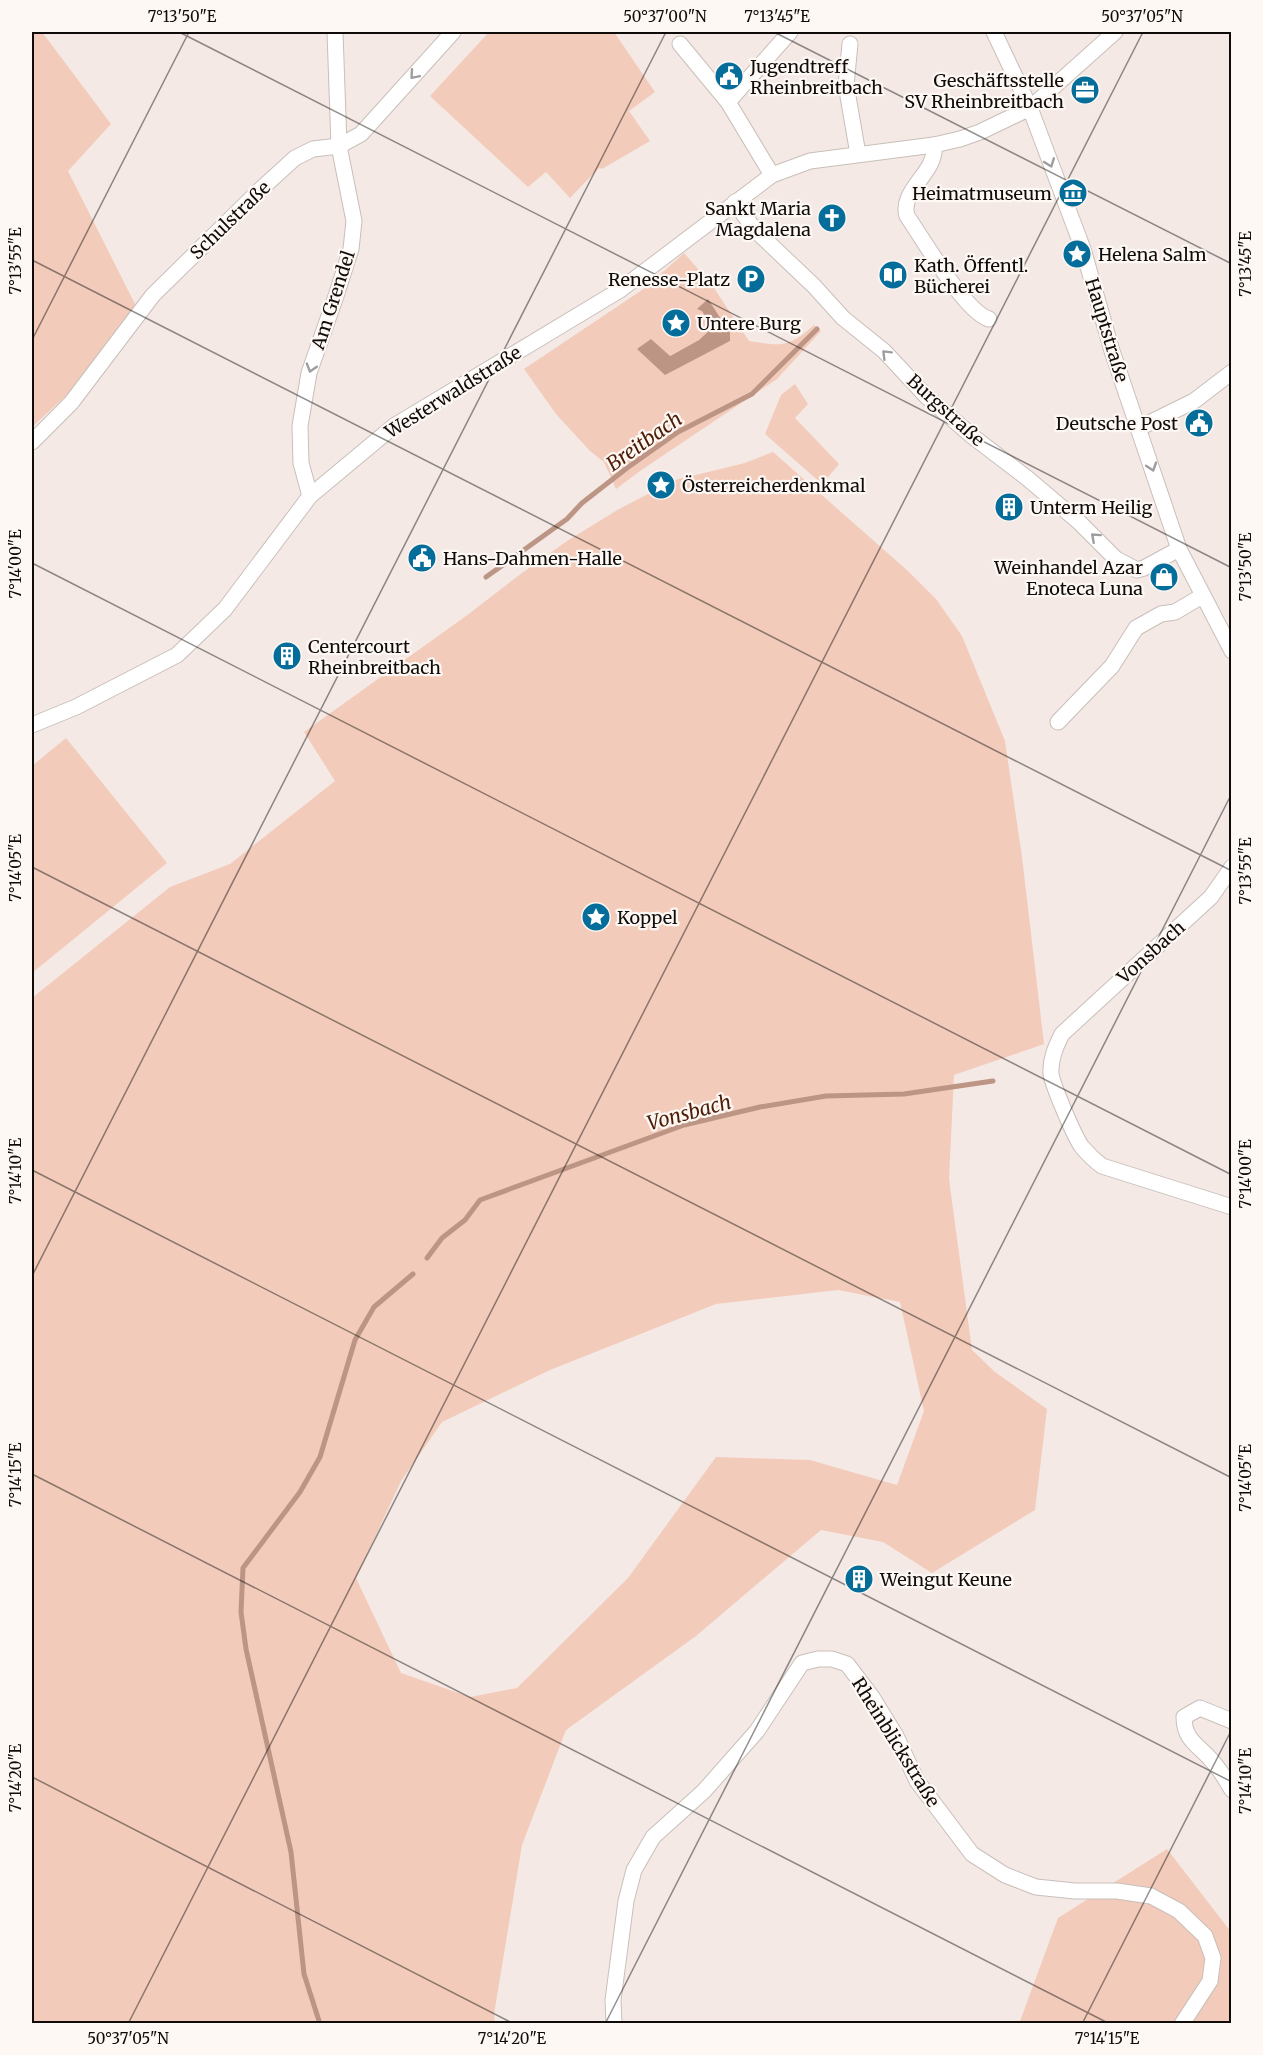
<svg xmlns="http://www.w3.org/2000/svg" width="1263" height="2055" font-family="Merriweather,serif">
	<rect width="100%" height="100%" fill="#f4e9e5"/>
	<g fill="#f3cbbb" fill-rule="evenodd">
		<polygon points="32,32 42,32 111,124 68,171 136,306 69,393 32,427"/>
		<polygon points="489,32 614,32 655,92 629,111 650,141 602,169 599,168 570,198 546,172 528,187 430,96"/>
		<path d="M684 253 712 285 749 341C782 346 788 348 814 325L821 331 777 379 640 471 616 489 604 462 590 451 556 414 524 369 645 288ZM702 311 730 341 665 374 651 339 669 356 699 340 712 328Z"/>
		<polygon points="795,384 808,404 795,418 839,464 822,484 765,434 781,395"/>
		<path d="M773 452 908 571 936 599 962 636 1005 741 1022 857 1044 1044 954 1075 949 1179 972 1350 995 1372 1047 1409 1035 1510 932 1573 883 1542 821 1530 696 1636 566 1730 522 1845 494 2014 495 2023H32V998L170 887 230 864 335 781 304 732 466 616 518 576 567 541 619 509 675 480 745 463ZM838 1290 900 1302 924 1411 897 1485 810 1460 716 1457 628 1578 517 1688 470 1697 401 1673 356 1578 401 1481 442 1422 550 1370 716 1304Z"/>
		<polygon points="66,738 167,863 32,973 32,766"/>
		<polygon points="1167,1849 1231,1932 1231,2023 1019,2024 1058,1918"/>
	</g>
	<polygon fill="#bc9585" points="708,299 730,333 730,341 665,375 637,349 651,339 670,356 699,340 712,328 702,311 697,309"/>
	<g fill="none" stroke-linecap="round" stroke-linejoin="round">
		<g stroke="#bc9585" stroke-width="5">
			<polyline points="486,577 567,519 582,503 627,468 678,432 752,394 817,329"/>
			<polyline points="427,1258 442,1238 465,1220 480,1200 684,1125 760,1107 826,1096 904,1094 993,1081"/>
			<polyline points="320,2024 304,1974 291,1852 246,1649 241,1612 243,1568 300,1492 320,1457 355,1340 374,1307 413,1274"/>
		</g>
		<g stroke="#c9bfba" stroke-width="17">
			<g id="street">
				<polyline points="994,32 1030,108 1083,249 1112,351 1179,549 1232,651"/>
				<polyline points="680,44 728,102 772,175"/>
				<polyline points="850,44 846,85 858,154"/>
				<polyline points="728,102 790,32"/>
				<path d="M934 145C938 172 899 190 907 216 923 239 965 312 989 319"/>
				<polyline points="735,202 754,229 814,286 843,318 884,351 926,396 972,436 1027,478 1079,522 1116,559 1137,570 1144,568 1179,549"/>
				<polyline points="1139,428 1194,401 1232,372"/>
				<polyline points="32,442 71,403 153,295 263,187 295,158 313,149 339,146 361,134 453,32"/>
				<polyline points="310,496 301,463 300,426 309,373 336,296 351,249 354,221 339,146 335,32"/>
				<polyline points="1058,722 1112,666 1136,628 1161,614 1175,612 1202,596"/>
				<polyline points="32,725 76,707 177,655 225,609 310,496 394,426 620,290 772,175 810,161 934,145 960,139 980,132 1030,108 1115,32"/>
				<path d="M1232 867 1211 897 1062 1034C1056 1046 1050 1059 1051 1074 1053 1086 1074 1136 1082 1147 1088 1154 1094 1160 1102 1166L1232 1207"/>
				<path d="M1232 1721 1200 1708 1184 1717C1184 1741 1199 1745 1212 1761 1220 1769 1226 1780 1232 1790"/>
				<polyline points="614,2024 613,2000 626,1901 634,1870 653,1837 704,1791 757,1731 802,1663 818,1659 832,1659 847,1664 872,1697 896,1736 917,1781 972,1854 1005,1875 1036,1887 1075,1891 1117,1891 1151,1896 1179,1911 1205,1936 1213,1958 1210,1981 1182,2024"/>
			</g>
		</g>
		<use href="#street" stroke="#fff" stroke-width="15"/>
	</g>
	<defs><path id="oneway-chevron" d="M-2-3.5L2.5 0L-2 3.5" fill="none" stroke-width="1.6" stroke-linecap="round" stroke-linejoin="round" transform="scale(1.5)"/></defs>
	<g stroke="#9f9d9d">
		<use href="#oneway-chevron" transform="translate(414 75) rotate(131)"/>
		<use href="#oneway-chevron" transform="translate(1050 163) rotate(69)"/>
		<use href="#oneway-chevron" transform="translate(886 354) rotate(-135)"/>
		<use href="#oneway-chevron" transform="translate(311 368) rotate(107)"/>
		<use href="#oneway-chevron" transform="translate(1152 467) rotate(72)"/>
		<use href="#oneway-chevron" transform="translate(1095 537) rotate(-138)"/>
	</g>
	<path fill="none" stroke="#0e0b09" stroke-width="1.5" stroke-opacity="0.45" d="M179 32 1232 568M774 32 1232 264M32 260 1232 871M32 340 189 32M32 563 1232 1175M32 867 1232 1478M32 1170 1232 1782M32 1276 666 32M32 1474 1110 2024M32 1777 514 2024M128 2024 1143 32M605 2024 1232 793M1082 2024 1232 1729"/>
	<defs>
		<g id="civic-disc" transform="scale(1.5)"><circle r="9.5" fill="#056d9a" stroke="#fef8f5"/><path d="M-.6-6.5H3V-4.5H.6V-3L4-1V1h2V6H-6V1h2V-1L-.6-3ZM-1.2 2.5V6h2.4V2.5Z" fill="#fff"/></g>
		<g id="office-disc" transform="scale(1.5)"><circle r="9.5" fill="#056d9a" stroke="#fef8f5"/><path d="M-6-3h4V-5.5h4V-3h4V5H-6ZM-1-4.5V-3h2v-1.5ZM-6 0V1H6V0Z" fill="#fff"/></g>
		<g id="museum-disc" transform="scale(1.5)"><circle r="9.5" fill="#056d9a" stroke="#fef8f5"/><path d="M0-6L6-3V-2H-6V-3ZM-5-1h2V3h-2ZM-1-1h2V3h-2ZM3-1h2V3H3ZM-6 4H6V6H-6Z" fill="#fff"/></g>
		<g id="church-disc" transform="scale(1.5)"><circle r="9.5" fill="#056d9a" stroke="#fef8f5"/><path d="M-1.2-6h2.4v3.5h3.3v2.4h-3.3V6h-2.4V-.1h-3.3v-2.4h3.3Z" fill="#fff"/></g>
		<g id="sight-disc" transform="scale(1.5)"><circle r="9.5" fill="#056d9a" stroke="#fef8f5"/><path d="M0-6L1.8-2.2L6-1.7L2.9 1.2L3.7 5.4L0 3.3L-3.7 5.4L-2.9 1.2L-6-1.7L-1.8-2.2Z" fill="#fff"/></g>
		<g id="library-disc" transform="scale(1.5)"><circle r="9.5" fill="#056d9a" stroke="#fef8f5"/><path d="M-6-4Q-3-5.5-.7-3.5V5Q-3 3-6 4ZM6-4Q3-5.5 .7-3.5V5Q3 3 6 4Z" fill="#fff"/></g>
		<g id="parking-disc" transform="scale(1.5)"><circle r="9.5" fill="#056d9a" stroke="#fef8f5"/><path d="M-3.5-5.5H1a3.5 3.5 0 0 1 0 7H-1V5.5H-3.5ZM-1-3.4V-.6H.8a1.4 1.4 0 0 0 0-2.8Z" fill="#fff"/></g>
		<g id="building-disc" transform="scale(1.5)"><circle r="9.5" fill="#056d9a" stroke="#fef8f5"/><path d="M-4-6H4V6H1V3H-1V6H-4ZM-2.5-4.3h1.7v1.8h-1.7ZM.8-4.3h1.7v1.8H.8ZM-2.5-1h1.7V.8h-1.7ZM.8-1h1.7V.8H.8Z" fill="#fff"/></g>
		<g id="shop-disc" transform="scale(1.5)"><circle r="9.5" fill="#056d9a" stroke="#fef8f5"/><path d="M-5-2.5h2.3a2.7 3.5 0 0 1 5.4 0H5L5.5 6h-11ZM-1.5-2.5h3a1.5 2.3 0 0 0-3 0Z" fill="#fff"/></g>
	</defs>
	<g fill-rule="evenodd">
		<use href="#civic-disc" x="729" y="76"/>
		<use href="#office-disc" x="1085" y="90"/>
		<use href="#museum-disc" x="1073" y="193"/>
		<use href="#church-disc" x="832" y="218"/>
		<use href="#sight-disc" x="1077" y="254"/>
		<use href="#library-disc" x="893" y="275"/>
		<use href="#parking-disc" x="751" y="279"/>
		<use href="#sight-disc" x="676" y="323"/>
		<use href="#civic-disc" x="1199" y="423"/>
		<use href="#sight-disc" x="661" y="485"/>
		<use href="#building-disc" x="1009" y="507"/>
		<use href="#civic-disc" x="422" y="558"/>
		<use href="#shop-disc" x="1164" y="577"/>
		<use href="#building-disc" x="287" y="656"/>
		<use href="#sight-disc" x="596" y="917"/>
		<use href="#building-disc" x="859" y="1579"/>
	</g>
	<g text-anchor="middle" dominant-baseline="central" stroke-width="4.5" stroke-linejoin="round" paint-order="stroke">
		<g font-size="18" fill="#0e0b09" stroke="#fef8f5" text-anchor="start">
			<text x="750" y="66">Jugendtreff<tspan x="750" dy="21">Rheinbreitbach</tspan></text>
			<text x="1064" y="80" text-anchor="end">Geschäftsstelle<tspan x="1064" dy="21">SV Rheinbreitbach</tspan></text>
			<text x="1052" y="193" text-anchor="end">Heimatmuseum</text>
			<text x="811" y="208" text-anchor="end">Sankt Maria<tspan x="811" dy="21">Magdalena</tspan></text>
			<text x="1098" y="254">Helena Salm</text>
			<text x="914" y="265">Kath. Öffentl.<tspan x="914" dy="21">Bücherei</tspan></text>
			<text x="730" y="279" text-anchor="end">Renesse-Platz</text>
			<text x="697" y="323">Untere Burg</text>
			<text x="1178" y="423" text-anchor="end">Deutsche Post</text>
			<text x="682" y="485">Österreicherdenkmal</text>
			<text x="1030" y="507">Unterm Heilig</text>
			<text x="443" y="558">Hans-Dahmen-Halle</text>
			<text x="1143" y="567" text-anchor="end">Weinhandel Azar<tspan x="1143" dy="21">Enoteca Luna</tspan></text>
			<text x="308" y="646">Centercourt<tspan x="308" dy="21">Rheinbreitbach</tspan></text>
			<text x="617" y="917">Koppel</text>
			<text x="880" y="1579">Weingut Keune</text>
		</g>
		<g font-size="18" fill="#0e0b09" stroke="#fef8f5">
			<text transform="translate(230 220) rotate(-44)">Schulstraße</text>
			<text transform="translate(333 300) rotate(-72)">Am Grendel</text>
			<text transform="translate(1107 330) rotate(73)">Hauptstraße</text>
			<text transform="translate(453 392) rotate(-32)">Westerwaldstraße</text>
			<text transform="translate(946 410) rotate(42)">Burgstraße</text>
			<text transform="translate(1151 952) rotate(-42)">Vonsbach</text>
			<text transform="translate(896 1742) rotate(58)">Rheinblickstraße</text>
		</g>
		<g font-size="20" font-style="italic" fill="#4e1d05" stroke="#fef8f5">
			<text transform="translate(644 441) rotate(-35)">Breitbach</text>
			<text transform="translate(689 1112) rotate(-15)">Vonsbach</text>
		</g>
	</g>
	<rect width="1263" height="2055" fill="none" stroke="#fef8f5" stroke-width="66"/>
	<rect x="33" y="33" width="1197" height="1989" fill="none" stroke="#0e0b09" stroke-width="2"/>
	<g font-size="15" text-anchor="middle" fill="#0e0b09">
		<text x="182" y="22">7°13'50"E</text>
		<text x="665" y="22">50°37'00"N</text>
		<text x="777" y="22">7°13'45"E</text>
		<text x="1142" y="22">50°37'05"N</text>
		<text transform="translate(16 261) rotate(-90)" y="5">7°13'55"E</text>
		<text transform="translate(1246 264) rotate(-90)" y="5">7°13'45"E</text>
		<text transform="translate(16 564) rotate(-90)" y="5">7°14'00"E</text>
		<text transform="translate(1246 567) rotate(-90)" y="5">7°13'50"E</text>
		<text transform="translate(16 868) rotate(-90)" y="5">7°14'05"E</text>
		<text transform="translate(1246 871) rotate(-90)" y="5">7°13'55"E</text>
		<text transform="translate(16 1171) rotate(-90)" y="5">7°14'10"E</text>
		<text transform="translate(1246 1174) rotate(-90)" y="5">7°14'00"E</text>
		<text transform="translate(16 1475) rotate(-90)" y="5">7°14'15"E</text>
		<text transform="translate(1246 1478) rotate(-90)" y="5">7°14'05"E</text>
		<text transform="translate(16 1778) rotate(-90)" y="5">7°14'20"E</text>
		<text transform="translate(1246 1781) rotate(-90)" y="5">7°14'10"E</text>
		<text x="128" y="2044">50°37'05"N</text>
		<text x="512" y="2044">7°14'20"E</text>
		<text x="1107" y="2044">7°14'15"E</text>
	</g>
</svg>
